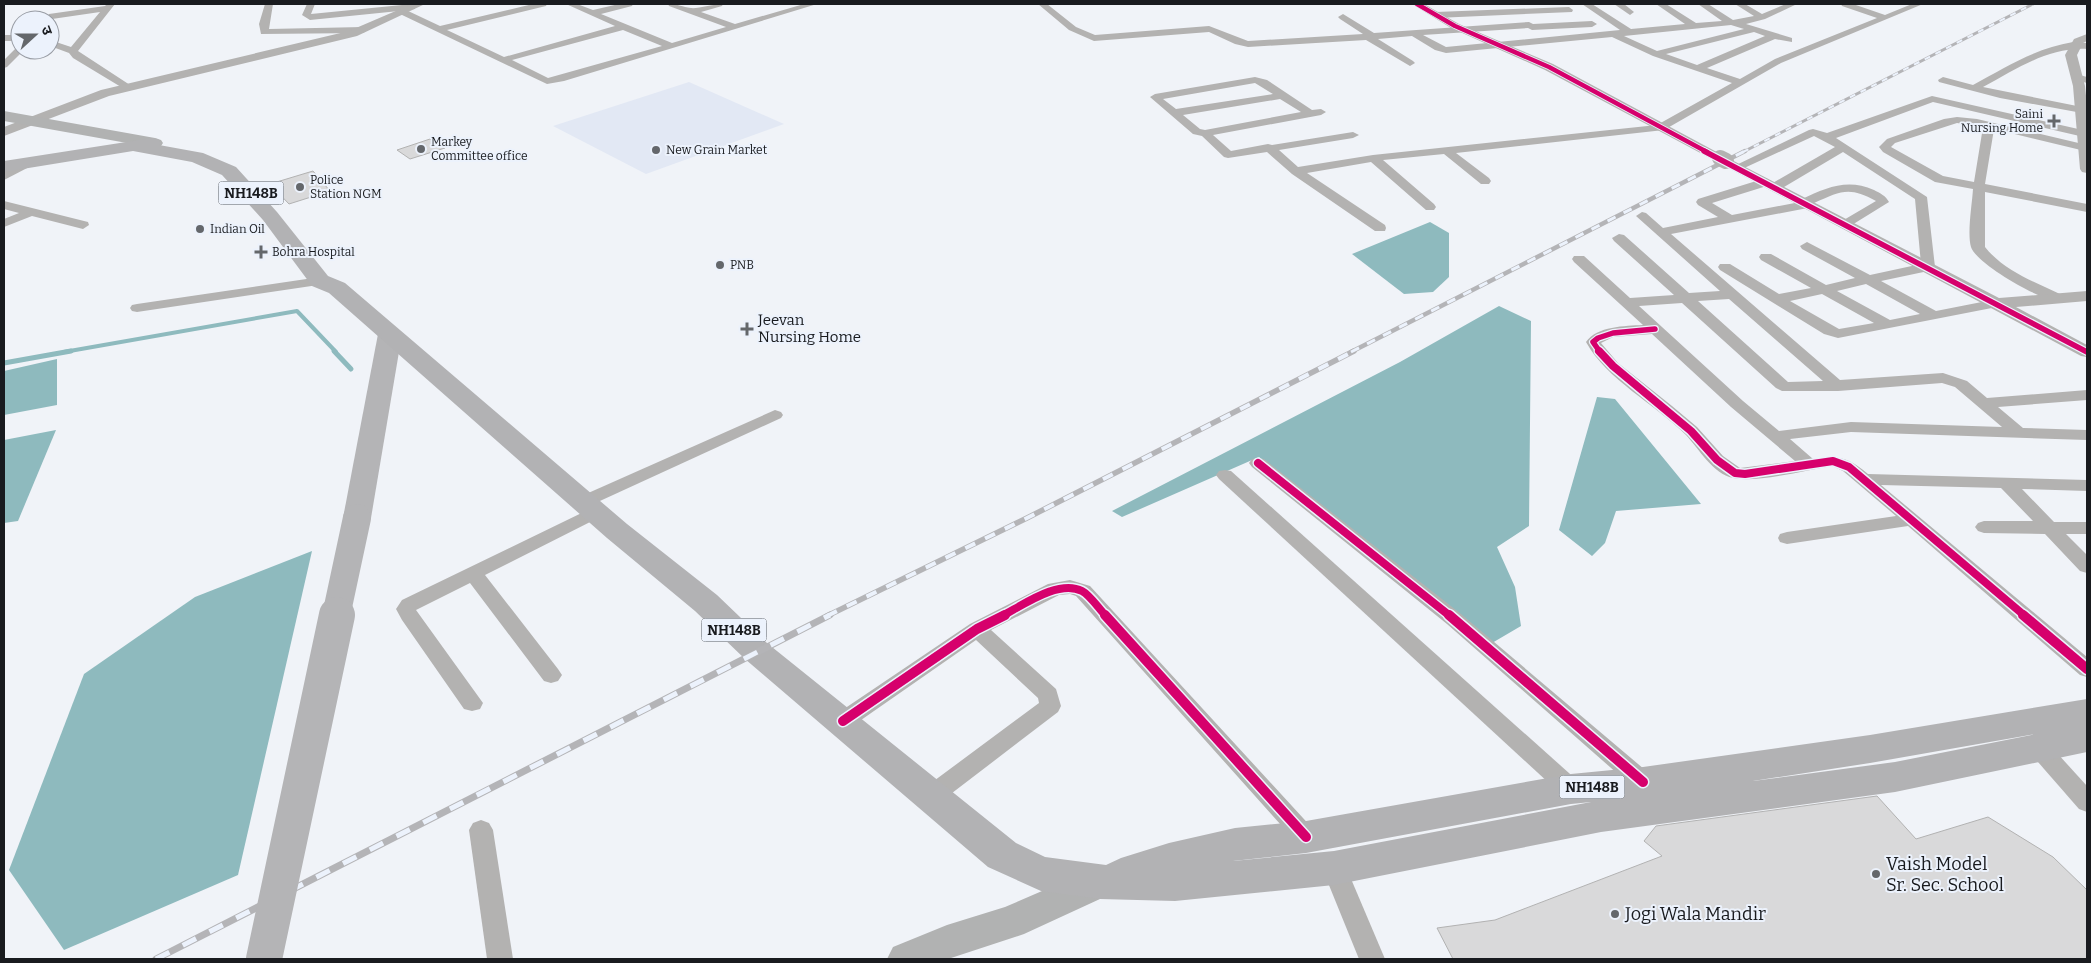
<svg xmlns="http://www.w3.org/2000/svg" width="2091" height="963" font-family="Bitter,'Noto Sans Devanagari',serif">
	<rect width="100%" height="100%" fill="#f0f3f8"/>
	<polygon fill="#e2e8f4" points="689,82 784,124 646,174 553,126"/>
	<g fill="#8ebabe">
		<polygon points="1430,222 1449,233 1449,277 1433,292 1404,294 1352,254"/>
		<polygon points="1499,306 1531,321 1529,526 1497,547 1515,587 1521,626 1492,643 1259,457 1122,517 1112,511 1400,362"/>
		<polygon points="57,359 57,405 4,415 4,371"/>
		<polygon points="1597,397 1615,399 1701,504 1616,511 1605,543 1592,556 1559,530"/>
		<polygon points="56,430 18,521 4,523 4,440"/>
		<polygon points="312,551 238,875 64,950 9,870 84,674 195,597"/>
	</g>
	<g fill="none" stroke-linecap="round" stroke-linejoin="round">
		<polyline stroke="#8ebabe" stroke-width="4" points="64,352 297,311 336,352"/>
		<g stroke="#8ebabe" stroke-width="5">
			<polyline points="334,351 351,369"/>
			<polyline points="4,363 71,351"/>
		</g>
	</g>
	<g fill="#d9d9da" stroke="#b2b2b2">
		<polygon points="430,139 445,148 410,159 397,150"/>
		<polygon points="313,171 330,191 289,204 270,184"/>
		<polygon points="1877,796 1916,839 1988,817 2053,857 2087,890 2087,959 1453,959 1437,928 1495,920 1662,856 1644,841 1656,826"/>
	</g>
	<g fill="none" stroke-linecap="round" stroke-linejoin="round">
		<g fill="#b3b2b1" fill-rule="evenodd">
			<polygon points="107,4 115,4 78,51 130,85 131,87 130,89 126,90 73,58 69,53 50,46 50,40 71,47 100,12 52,19 48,16 49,14 105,6"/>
			<polygon points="265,4 273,4 269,29 363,27 368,30 363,33 261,34 259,24"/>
			<path d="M307 4H315L311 14 412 4 415 5V9L406 10 440 26 533 4H547L546 6 447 30 504 57 615 26 566 4H577L593 10 619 4H633L632 6 601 14 672 43 726 27 669 6 668 4C679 4 682 7 691 8 697 9 714 4 723 4L722 6 701 12 735 24 804 4H817L564 81 547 84 400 14 399 11 310 20 302 15ZM623 30 662 46 548 78 512 60Z"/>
			<path d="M1038 4H1047L1076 27 1095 35 1209 26 1248 41 1363 34 1340 19 1338 17 1343 14 1374 33 1529 22 1533 24 1592 21 1597 24 1592 27 1532 30 1528 28 1423 35 1446 47 1620 30 1582 4H1592L1631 29 1685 24 1656 4H1666L1696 23 1722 21 1698 4H1708L1733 20 1754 16 1735 4H1745L1762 14 1786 4H1797L1765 19 1746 24 1792 38V42L1775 39 1707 68 1740 79 1775 59 1877 18 1842 6 1841 4H1853L1885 15 1912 4H1923L1781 63 1664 130 1456 153 1489 178 1491 181 1489 184H1481L1444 154 1383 160 1434 204 1436 207 1434 210H1426L1371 162 1307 173 1385 225 1386 228 1385 231H1375L1292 174 1267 152 1228 158 1224 157 1202 136 1193 134 1150 97 1155 94 1255 77 1267 80 1312 110 1321 109 1326 112 1321 115 1213 135 1231 151 1268 144 1272 145 1353 132 1359 135 1353 138 1279 150 1298 167 1373 155 1657 125 1732 83 1653 56 1612 37 1446 53 1435 50 1412 36 1378 39 1413 61 1415 63 1410 66 1366 40 1248 47 1235 44 1209 32 1094 41 1069 30ZM1731 25 1744 29 1657 51 1624 36ZM1754 32 1765 36 1697 65 1666 54ZM1255 83 1273 94 1176 109 1163 99ZM1280 99 1301 112 1205 130 1200 129 1183 115Z"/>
			<polygon points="1614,4 1624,4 1634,12 1630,15"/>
			<polygon points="1569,7 1573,10 1572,12 1436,18 1432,15 1436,12"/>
			<rect x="4" y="35" width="16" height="6"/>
			<path d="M2073 42 2087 43V49C2048 47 2017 69 1983 87L2082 107 2087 110 2086 112 2082 113 2000 98 1939 82 1938 80 1943 77 1973 85C2006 67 2036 48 2073 42Z"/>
			<polygon points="20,46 20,50 23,51 7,67 4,68 4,60 17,47"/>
			<polygon points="2076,74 2087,77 2087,83 2072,79 2071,77"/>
			<path d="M1932 96 2087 131V137H2084L1933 102 1836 138 1927 197 1935 267 1933 270 1881 281 1936 311 1997 299 2002 300 2004 303 2002 306 1838 338 1824 334 1720 270 1718 267 1720 264H1730L1779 294 1811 288 1761 260 1759 257 1761 254H1771L1826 285 1855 278 1802 249 1800 246 1807 242 1870 275 1921 264 1915 199 1843 152 1779 190H1771L1769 187 1771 184 1835 147 1814 136 1742 169 1738 171 1732 167 1809 130 1813 129 1827 133ZM1866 284 1920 314 1890 320 1837 291ZM1822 294 1874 323 1839 329 1790 301Z"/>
			<path d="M1957 117 1977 119 2087 145V151H2085L1994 129 1985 184 2087 204V212L1985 192V247C2004 271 2035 282 2062 295L2064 298 2062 301C2047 305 1976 264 1971 247 1967 233 1972 205 1973 189L1935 182 1883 152 1879 147 1887 139 1944 119ZM1957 123 1983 127 1974 182 1943 176 1891 147 1895 143Z"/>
			<polygon points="29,159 33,161 35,163 33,165 4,180 4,171"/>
			<path d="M1766 178 1772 182 1770 185 1712 203 1732 215 1800 202 1802 199C1826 188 1847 178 1874 190 1880 193 1886 196 1889 202L1847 228 1842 227 1841 224 1842 221 1876 201C1849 186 1841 191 1814 203L1813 207 1671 234 1840 380 1943 373 1967 381 1987 398 2087 390V400L1998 407 2023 428 2087 430V440L1851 432 1790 439 1813 459C1838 455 1848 457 1868 474L2087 480V491L2022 489 2054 522H2087V534H2066L2087 555V573L2080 571 2045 534 1984 533 1978 531 1975 527 1978 523 1984 521H2033L2001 488 1881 485 2087 657V677L2080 675 1908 526 1787 544 1780 542 1778 538 1780 534 1787 532 1896 516 1843 471 1832 466C1808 470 1755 483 1733 478 1713 474 1699 449 1686 435 1655 404 1607 380 1586 342 1597 326 1625 326 1643 325L1574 262 1572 259 1574 256H1584L1630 298 1674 295 1614 241 1612 238 1619 234 1624 235 1689 293 1720 291 1636 216 1642 212 1646 213 1663 228 1718 217 1698 205 1696 202 1698 199ZM1729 299 1823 381 1788 382 1698 301ZM1682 303 1776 388 1782 391H1838L1942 383 1955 387 2002 427 1851 422 1779 431 1743 401 1639 306ZM1652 334 1731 407 1795 461 1740 468 1723 456 1697 427 1672 406 1618 363 1601 343 1613 337Z"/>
			<polygon points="4,201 88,222 89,225 83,229 32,216 4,227 4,219 19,213 4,209"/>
			<polygon points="320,277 327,281 325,284 137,312 132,311 130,308 132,305 137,304"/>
			<polygon points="775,410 781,412 783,415 781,418 589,506 583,508 577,506 574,502 577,498"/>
			<polygon points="1258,458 1264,459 1461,614 1651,775 1654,782 1651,789 1643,792 1635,789 1447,624 1252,467 1249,463 1252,459"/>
			<polygon points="1225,470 1231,471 1579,782 1583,789 1579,796 1571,799 1563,796 1219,479 1216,475 1219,471"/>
			<polygon points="596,506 602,508 605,512 602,516 485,575 558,669 562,675 558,681 551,683 544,681 470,583 416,610 483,703 480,709 472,711 464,709 402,620 396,609 402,600"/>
			<polygon points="1070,580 1090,586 1314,830 1318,837 1314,844 1306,847 1298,844 1076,596 1070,594 1059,595 991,630 1056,689 1061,706 1058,712 939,803 931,806 923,803 919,796 923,789 1039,703 1038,698 976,640 851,727 843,730 835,727 832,721 835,715 970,624 1048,584"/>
			<polygon points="2039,739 2047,742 2087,786 2087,812 2079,809 2031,754 2028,748 2031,742"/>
			<polygon points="481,820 489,823 493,830 513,959 487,959 469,830 473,823"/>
			<polygon points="1334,857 1343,860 1385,959 1359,959 1322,868 1325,860"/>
		</g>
		<g fill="#b3b2b1" fill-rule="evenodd">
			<polygon points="412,4 425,4 357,36 109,96 4,136 4,127 101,90 349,31"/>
			<polygon points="1412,4 1424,4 1459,24 1553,64 1726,157 1999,298 2087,291 2087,301 2016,307 2087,345 2087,357 2081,356 1545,70 1451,28"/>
			<polygon points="2087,34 2087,41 2083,43 2077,55 2085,86 2087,105 2087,173 2082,172 2080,169 2073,86 2065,55 2074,39"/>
		</g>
		<g fill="#b1b2b2" fill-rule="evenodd">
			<polygon points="4,111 155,138 161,140 163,143 161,146 155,148 4,121"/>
			<polygon points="1100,866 1113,871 1118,882 1113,893 1024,934 948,959 887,959 893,947 947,925 1005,907"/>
		</g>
		<polygon fill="#b4b4b6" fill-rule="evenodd" points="390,327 398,329 402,334 371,518 367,525 357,527 347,525 343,518 378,334 382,329"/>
		<path fill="#b2b2b4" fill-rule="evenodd" d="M152 138 158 139 161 143 159 145 203 153 236 167 277 212 328 276 345 283 627 524 717 595 767 643 1016 843 1045 857 1106 865 1121 858 1169 843 1235 828 1306 821 1571 774 1643 767 1870 735 2087 699V752L1895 792 1601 832 1334 885 1175 901 1100 899 1041 891 988 867 745 659 695 611 607 538 329 293 312 286 263 220 222 175 192 162 133 151 4 172V161ZM2036 734 1895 762 1753 781 1870 763ZM1591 802 1334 851 1233 861 1306 853 1571 804Z"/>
		<g stroke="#b4b4b7" stroke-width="3">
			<polyline id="rail-far3" points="1743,152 2033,4"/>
		</g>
		<g stroke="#b4b4b7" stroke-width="4.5">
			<polyline id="rail-far2" points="1351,352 1745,151"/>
		</g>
		<g stroke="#b4b4b7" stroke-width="5.5">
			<polyline id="rail-far1" points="827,616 1027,518 1354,351"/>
		</g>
		<g stroke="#b4b4b7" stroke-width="7">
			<polyline id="rail" points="156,959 830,615"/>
		</g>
		<use href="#rail-far3" stroke="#ecf2fc" stroke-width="2" stroke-dasharray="6" stroke-linecap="butt"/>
		<use href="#rail-far2" stroke="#ecf2fc" stroke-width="3" stroke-dasharray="9" stroke-linecap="butt"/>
		<use href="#rail-far1" stroke="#ecf2fc" stroke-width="4" stroke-dasharray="11" stroke-linecap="butt"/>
		<use href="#rail" stroke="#ecf2fc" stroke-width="5" stroke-dasharray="15" stroke-linecap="butt"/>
		<polyline stroke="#b3b2b1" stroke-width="16" points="1720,158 1726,161"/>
		<polyline stroke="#b4b4b6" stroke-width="28" points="336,616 357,518"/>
		<polyline stroke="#b4b4b6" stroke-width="36" points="264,959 337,615"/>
		<g stroke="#ecf2fc" stroke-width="6">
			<polyline id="cycleway-far3" points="1417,4 1455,26 1549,67 1707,152"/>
		</g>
		<g stroke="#ecf2fc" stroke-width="8">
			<g id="cycleway-far2">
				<polyline points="1704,151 2087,352"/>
				<polyline points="1600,352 1593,342 1598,338 1613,333 1655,329"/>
			</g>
		</g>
		<g stroke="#ecf2fc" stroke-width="11">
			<g id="cycleway-far1">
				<polyline points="1599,351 1613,366 1691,431 1717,460 1735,473 1745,474 1833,461 1849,467 2025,616"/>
				<polyline points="1258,463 1450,616"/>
				<path d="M1002 616C1023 605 1059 579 1082 591 1090 595 1099 609 1106 616"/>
			</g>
		</g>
		<g stroke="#ecf2fc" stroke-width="13">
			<g id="cycleway">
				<polyline points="1105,615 1306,837"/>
				<polyline points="1449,615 1643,782"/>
				<polyline points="2023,615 2087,669"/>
				<polyline points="843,721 977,629 1005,615"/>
			</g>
		</g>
		<use href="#cycleway-far3" stroke="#d6006c" stroke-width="4.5"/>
		<use href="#cycleway-far2" stroke="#d6006c" stroke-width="5.5"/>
		<use href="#cycleway-far1" stroke="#d6006c" stroke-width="8"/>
		<use href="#cycleway" stroke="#d6006c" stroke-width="10"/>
	</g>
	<g fill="#64676b" stroke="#ecf2fc" stroke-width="2">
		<path d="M2051.5 113.5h5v5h5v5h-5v5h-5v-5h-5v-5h5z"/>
		<circle cx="421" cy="149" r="5"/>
		<circle cx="656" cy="150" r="5"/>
		<circle cx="300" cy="187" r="5"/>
		<circle cx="200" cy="229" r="5"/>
		<path d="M258.5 244.5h5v5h5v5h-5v5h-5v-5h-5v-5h5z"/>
		<circle cx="720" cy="265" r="5"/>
		<path d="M744.5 321.5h5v5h5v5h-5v5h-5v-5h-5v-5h5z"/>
		<circle cx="1876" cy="874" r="5"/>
		<circle cx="1615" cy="914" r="5"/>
	</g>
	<g text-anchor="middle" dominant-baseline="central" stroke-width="4" stroke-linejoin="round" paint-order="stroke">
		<g font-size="12" fill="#191b1f" stroke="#ecf2fc" text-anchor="start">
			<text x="2043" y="114" text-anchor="end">Saini<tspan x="2043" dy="14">Nursing Home</tspan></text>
			<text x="431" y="142">Markey<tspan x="431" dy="14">Committee office</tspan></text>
			<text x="666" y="150">New Grain Market</text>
			<text x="310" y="180">Police<tspan x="310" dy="14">Station NGM</tspan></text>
			<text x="210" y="229">Indian Oil</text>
			<text x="272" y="252">Bohra Hospital</text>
			<text x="730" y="265">PNB</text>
		</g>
		<g fill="#ecf2fc" stroke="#585c61" stroke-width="1">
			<rect x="218.5" y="181.5" width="65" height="23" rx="4"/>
			<rect x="701.5" y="618.5" width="65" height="23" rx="4"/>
			<rect x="1559.5" y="775.5" width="65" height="23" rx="4"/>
		</g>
		<g font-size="14" font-weight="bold" fill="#191b1f">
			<text x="251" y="193">NH148B</text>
			<text x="734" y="630">NH148B</text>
			<text x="1592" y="787">NH148B</text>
		</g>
		<g font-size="15" fill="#191b1f" stroke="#ecf2fc" text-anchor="start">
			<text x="758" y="320">Jeevan<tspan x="758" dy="17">Nursing Home</tspan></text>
		</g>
		<g font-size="18" fill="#191b1f" stroke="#ecf2fc" text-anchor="start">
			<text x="1886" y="864">Vaish Model<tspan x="1886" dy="21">Sr. Sec. School</tspan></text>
			<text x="1625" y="914">Jogi Wala Mandir</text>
		</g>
	</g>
	<rect width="2091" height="963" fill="none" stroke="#191b1f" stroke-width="10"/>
	<g transform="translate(35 35) rotate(69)"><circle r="24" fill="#ecf2fc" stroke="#989ca4"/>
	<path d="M0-4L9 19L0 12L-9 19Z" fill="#64676b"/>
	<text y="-8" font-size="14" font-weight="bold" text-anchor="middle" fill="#191b1f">उ</text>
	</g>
</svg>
